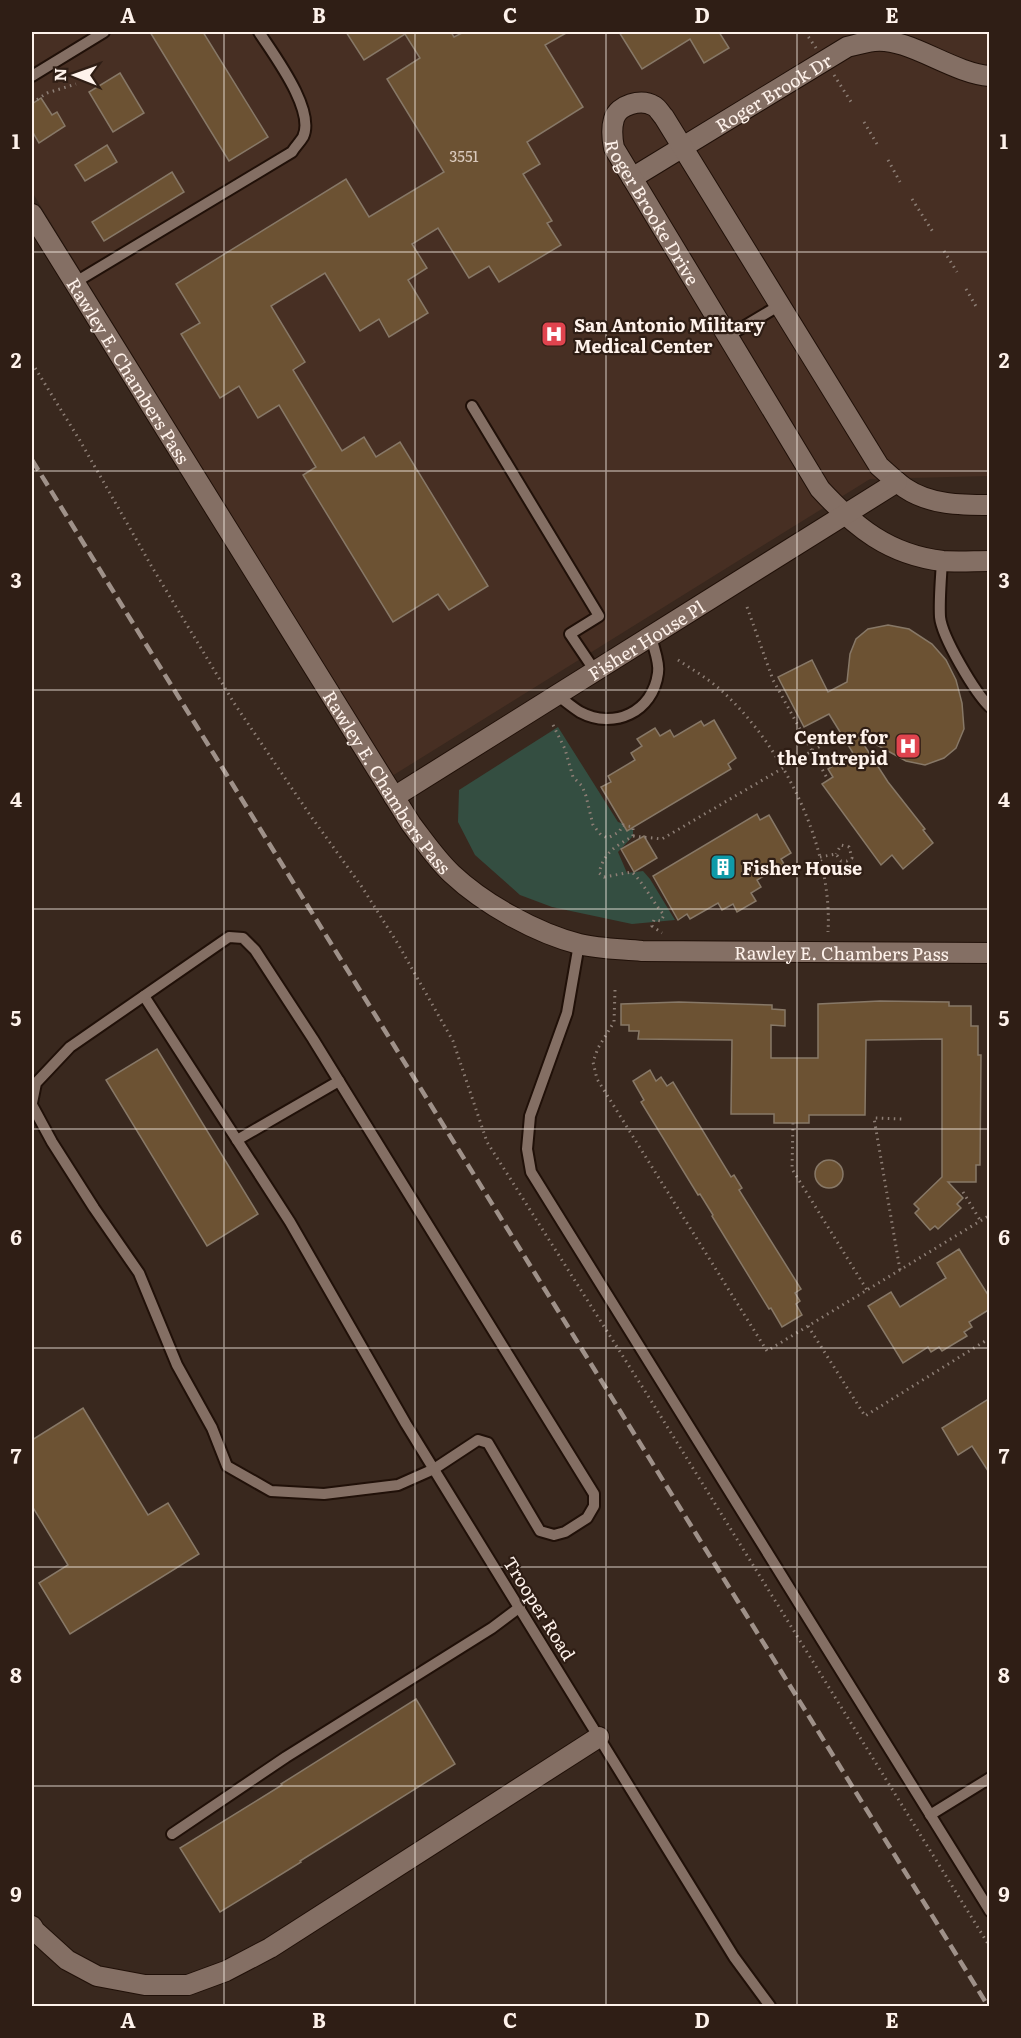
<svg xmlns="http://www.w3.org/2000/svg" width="1021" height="2038" font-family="Literata,serif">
	<rect width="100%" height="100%" fill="#39281e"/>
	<polygon fill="#472f23" points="32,32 989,32 989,476 870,479 392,776 32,192"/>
	<polygon fill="#344e41" points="558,727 618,822 633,827 633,836 618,852 627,873 643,871 650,879 675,920 632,924 552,907 520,895 475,855 458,822 459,790"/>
	<g fill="#6c5233" stroke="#877867" stroke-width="1.5">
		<polygon points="150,32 203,32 268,137 229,161"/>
		<polygon points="346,32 451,32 454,37 464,32 568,32 545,45 583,107 527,142 540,164 523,174 552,221 547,223 561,245 499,282 489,266 469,278 438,228 412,244 427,268 408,280 428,313 389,337 379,319 360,331 325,273 271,306 305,362 293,370 342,451 364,437 376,457 400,442 488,586 449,610 438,594 393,622 303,475 316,467 279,405 258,418 239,386 220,398 181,334 200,323 176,284 346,179 369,217 444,172 387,79 420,58 405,34 364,60"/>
		<polygon points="619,32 719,32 729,48 704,63 690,39 642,69"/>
		<polygon points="120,73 144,113 113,132 89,92"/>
		<polygon points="41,98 52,115 57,112 65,126 39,143 32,131 32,104"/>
		<polygon points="107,145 117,162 85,181 75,165"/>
		<polygon points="172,172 184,192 104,241 92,222"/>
		<polygon points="888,625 909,629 932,644 946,660 956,680 962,703 964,729 956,748 944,758 925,765 906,761 857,734 888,782 925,829 923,830 933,843 903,869 892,855 881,865 822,784 833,777 828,769 853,753 829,714 804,727 778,677 812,660 828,692 847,682 850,654 856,639 868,629"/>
		<polygon points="714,720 736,758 728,764 731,769 627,831 601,787 611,782 608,776 635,760 631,753 642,746 637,739 655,728 660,736 670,730 674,737 701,721 704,726"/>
		<polygon points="757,814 760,820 769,815 791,853 781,859 784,864 757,880 761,887 751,893 756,901 737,912 733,904 722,910 718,903 690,919 687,914 678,920 653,876"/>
		<polygon points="644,836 657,858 634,872 621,849"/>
		<polygon points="880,1001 949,1002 949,1006 971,1006 971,1026 978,1026 978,1055 981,1055 980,1165 976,1165 976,1182 948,1182 963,1198 957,1204 961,1208 938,1229 935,1226 930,1230 915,1213 919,1209 914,1204 942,1177 942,1039 866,1040 865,1115 809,1115 809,1123 774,1123 774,1114 731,1114 732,1040 638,1039 639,1031 629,1031 629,1025 621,1025 621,1004 679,1002 772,1005 772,1009 785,1010 785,1026 771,1025 771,1058 818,1058 818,1004"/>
		<polygon points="157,1049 258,1214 207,1246 106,1080"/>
		<polygon points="650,1070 656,1081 661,1077 667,1086 673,1082 731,1177 734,1175 742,1188 739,1190 801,1289 795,1293 800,1301 796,1304 802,1315 782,1327 771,1308 769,1309 712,1216 713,1215 700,1194 698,1195 641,1102 644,1100 633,1081"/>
		<circle cx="829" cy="1174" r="14"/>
		<polygon points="959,1249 990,1298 990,1309 969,1322 972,1327 964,1332 967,1336 942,1351 939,1347 931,1352 928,1347 903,1363 868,1306 891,1292 900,1307 946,1278 937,1263"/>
		<polygon points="990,1398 990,1474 972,1446 958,1455 942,1428"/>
		<polygon points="83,1408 148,1515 168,1503 199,1554 70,1634 39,1583 68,1565 32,1506 32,1440"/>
		<polygon points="416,1699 455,1764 300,1861 301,1862 220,1912 180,1848 282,1785 281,1784"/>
	</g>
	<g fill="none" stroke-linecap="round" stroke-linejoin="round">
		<g stroke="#201008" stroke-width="14">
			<g id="service">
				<polyline points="32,76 104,32"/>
				<path d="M74 283 292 152C295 147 300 142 303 137 316 110 273 54 259 32"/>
				<polyline points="728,336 780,305"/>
				<polyline points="472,406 599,616 570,634 595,671"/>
				<path d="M942 561C941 579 939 599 940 617 942 637 975 693 990 707"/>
				<path d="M557 695C564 700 572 707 580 712 614 730 653 712 658 673 660 662 653 647 651 636"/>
				<polyline points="579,944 567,1013 530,1116 527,1149 531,1172 990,1911"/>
				<polyline points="144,996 290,1222 406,1424 734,1957 770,2006"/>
				<polyline points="32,1103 36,1083 70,1047 229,937 243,938 255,950 313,1039 594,1494 594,1506 587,1518 565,1532 554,1535 540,1531 488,1443 478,1440 434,1469 398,1485 324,1494 271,1491 227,1466 212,1428 177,1365 139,1273 94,1208 52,1142 32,1105"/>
				<polyline points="237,1140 339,1081"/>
				<polyline points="930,1815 990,1778"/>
				<polyline points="172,1834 286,1757 492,1628 520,1607"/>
			</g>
		</g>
		<g stroke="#201008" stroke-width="22">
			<g id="minor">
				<path id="s1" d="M632 178 847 47C855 45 865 42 874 41 909 37 951 73 990 76"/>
				<path id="s2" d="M32 214 411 824C424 841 436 859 452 874 484 904 536 933 579 944 599 949 622 949 642 951L990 953"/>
				<path id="s3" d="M990 505C961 505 930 505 905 488 896 482 888 474 879 466L664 117C661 114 658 108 654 106 641 98 618 105 614 119 611 129 612 138 614 148L820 489C855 527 889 555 943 561 958 562 974 561 990 561"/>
				<path id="s4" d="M394 797 897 482"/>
				<polyline points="32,1926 35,1931 67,1960 97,1976 145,1985 188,1985 226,1971 270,1948 599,1737"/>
			</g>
		</g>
		<g stroke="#8d7e75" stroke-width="3" stroke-dasharray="1.5 4.5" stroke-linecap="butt">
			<polyline points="805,32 816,48"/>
			<polyline points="834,75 853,105"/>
			<polyline points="32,103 47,93 76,84"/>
			<polyline points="864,122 877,144"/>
			<polyline points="888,160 900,182"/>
			<polyline points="912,199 933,232"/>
			<polyline points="944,251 957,272"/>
			<polyline points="966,289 977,308"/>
			<polyline points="32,363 79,439 152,567 234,703 310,815 362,887 398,944 453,1041 487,1142 650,1399 990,1947"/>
			<polyline points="747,607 773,680 828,780"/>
			<path d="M678 660C693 670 709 679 723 692 784 748 833 848 828 932"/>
			<path d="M553 725 565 749 573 777 582 786 586 796 593 825 601 835 608 838 619 832 623 825 633 827V836C615 847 604 852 599 873L604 877 632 872C645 885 652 901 664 915L661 921 654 920 652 926 662 933"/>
			<polyline points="633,836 662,839 841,734"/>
			<polyline points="820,857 836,854 841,861 847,861 852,858 849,847 841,845 836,854"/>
			<polyline points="615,990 614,1022 598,1048 593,1062 597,1079 767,1351 990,1215"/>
			<polyline points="793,1123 792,1169 867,1290"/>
			<polyline points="963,1192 980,1220"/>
			<polyline points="900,1270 874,1118 902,1119"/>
			<polyline points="808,1326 865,1416 990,1338"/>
		</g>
		<use href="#service" stroke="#846f64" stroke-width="10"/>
		<use href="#minor" stroke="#846f64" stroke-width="20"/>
		<polyline stroke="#9f9189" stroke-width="4.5" stroke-dasharray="12 6" stroke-linecap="butt" points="32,460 988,2006"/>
	</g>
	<path fill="none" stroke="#fef2eb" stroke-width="1.5" stroke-opacity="0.55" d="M224 32V2006M415 32V2006M606 32V2006M797 32V2006M32 252H990M32 471H990M32 690H990M32 909H990M32 1129H990M32 1348H990M32 1567H990M32 1786H990"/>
	<defs>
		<g id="hospital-square" transform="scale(1.35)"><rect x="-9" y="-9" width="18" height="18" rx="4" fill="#e0444e" stroke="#2f1e15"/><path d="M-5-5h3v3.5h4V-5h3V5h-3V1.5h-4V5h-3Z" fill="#fff"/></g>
		<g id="building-square" transform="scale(1.35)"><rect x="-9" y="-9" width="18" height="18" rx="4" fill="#0f9aa8" stroke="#2f1e15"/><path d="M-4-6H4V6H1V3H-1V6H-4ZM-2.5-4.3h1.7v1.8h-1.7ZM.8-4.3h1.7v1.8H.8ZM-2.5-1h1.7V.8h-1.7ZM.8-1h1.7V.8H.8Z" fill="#fff"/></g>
	</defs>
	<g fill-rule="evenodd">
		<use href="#hospital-square" x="554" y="334"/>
		<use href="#hospital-square" x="908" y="746"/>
		<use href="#building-square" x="723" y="867"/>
	</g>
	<g text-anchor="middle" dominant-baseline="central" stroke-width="4.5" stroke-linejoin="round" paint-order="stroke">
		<g font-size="15" fill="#dacabd">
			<text x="464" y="155">3551</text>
		</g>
		<g font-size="18" fill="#fef2eb" stroke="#2f1e15">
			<text stroke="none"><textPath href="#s1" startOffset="165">Roger Brook Dr</textPath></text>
			<text stroke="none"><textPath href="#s3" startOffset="698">Roger Brooke Drive</textPath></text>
			<text stroke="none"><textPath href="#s2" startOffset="184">Rawley E. Chambers Pass</textPath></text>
			<text stroke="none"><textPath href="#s4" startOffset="297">Fisher House Pl</textPath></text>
			<text stroke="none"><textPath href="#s2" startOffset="670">Rawley E. Chambers Pass</textPath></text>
			<text stroke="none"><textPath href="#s2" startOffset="1192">Rawley E. Chambers Pass</textPath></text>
			<text transform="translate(540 1608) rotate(58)">Trooper Road</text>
		</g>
		<g font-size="18" font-weight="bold" fill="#fef2eb" stroke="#2f1e15" text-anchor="start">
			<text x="574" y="324">San Antonio Military<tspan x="574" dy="21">Medical Center</tspan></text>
			<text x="888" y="736" text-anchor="end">Center for<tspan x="888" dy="21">the Intrepid</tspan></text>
			<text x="742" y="867">Fisher House</text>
		</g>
	</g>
	<rect width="1021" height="2038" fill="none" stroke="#2f1e15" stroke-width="66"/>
	<g transform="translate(75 75) rotate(271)" stroke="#2f1e15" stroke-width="4.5" paint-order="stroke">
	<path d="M0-4.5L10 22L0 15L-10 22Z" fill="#fef2eb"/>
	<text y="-9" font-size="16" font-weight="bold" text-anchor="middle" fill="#fef2eb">N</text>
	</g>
	<rect x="33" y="33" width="955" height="1972" fill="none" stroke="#fef2eb" stroke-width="2"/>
	<g font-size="20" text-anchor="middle" font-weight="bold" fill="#fef2eb">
		<text x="128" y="23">A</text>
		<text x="319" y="23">B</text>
		<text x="510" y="23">C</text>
		<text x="702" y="23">D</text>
		<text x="892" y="23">E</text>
		<text x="16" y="149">1</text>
		<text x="1004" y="149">1</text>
		<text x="16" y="368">2</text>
		<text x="1004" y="368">2</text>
		<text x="16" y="588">3</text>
		<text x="1004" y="588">3</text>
		<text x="16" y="807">4</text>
		<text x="1004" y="807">4</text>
		<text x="16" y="1026">5</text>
		<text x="1004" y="1026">5</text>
		<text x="16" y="1245">6</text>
		<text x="1004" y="1245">6</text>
		<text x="16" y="1464">7</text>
		<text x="1004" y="1464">7</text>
		<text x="16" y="1683">8</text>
		<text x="1004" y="1683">8</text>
		<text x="16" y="1902">9</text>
		<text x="1004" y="1902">9</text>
		<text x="128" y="2028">A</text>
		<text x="319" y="2028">B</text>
		<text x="510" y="2028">C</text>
		<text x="702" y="2028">D</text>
		<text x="892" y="2028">E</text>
	</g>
</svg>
